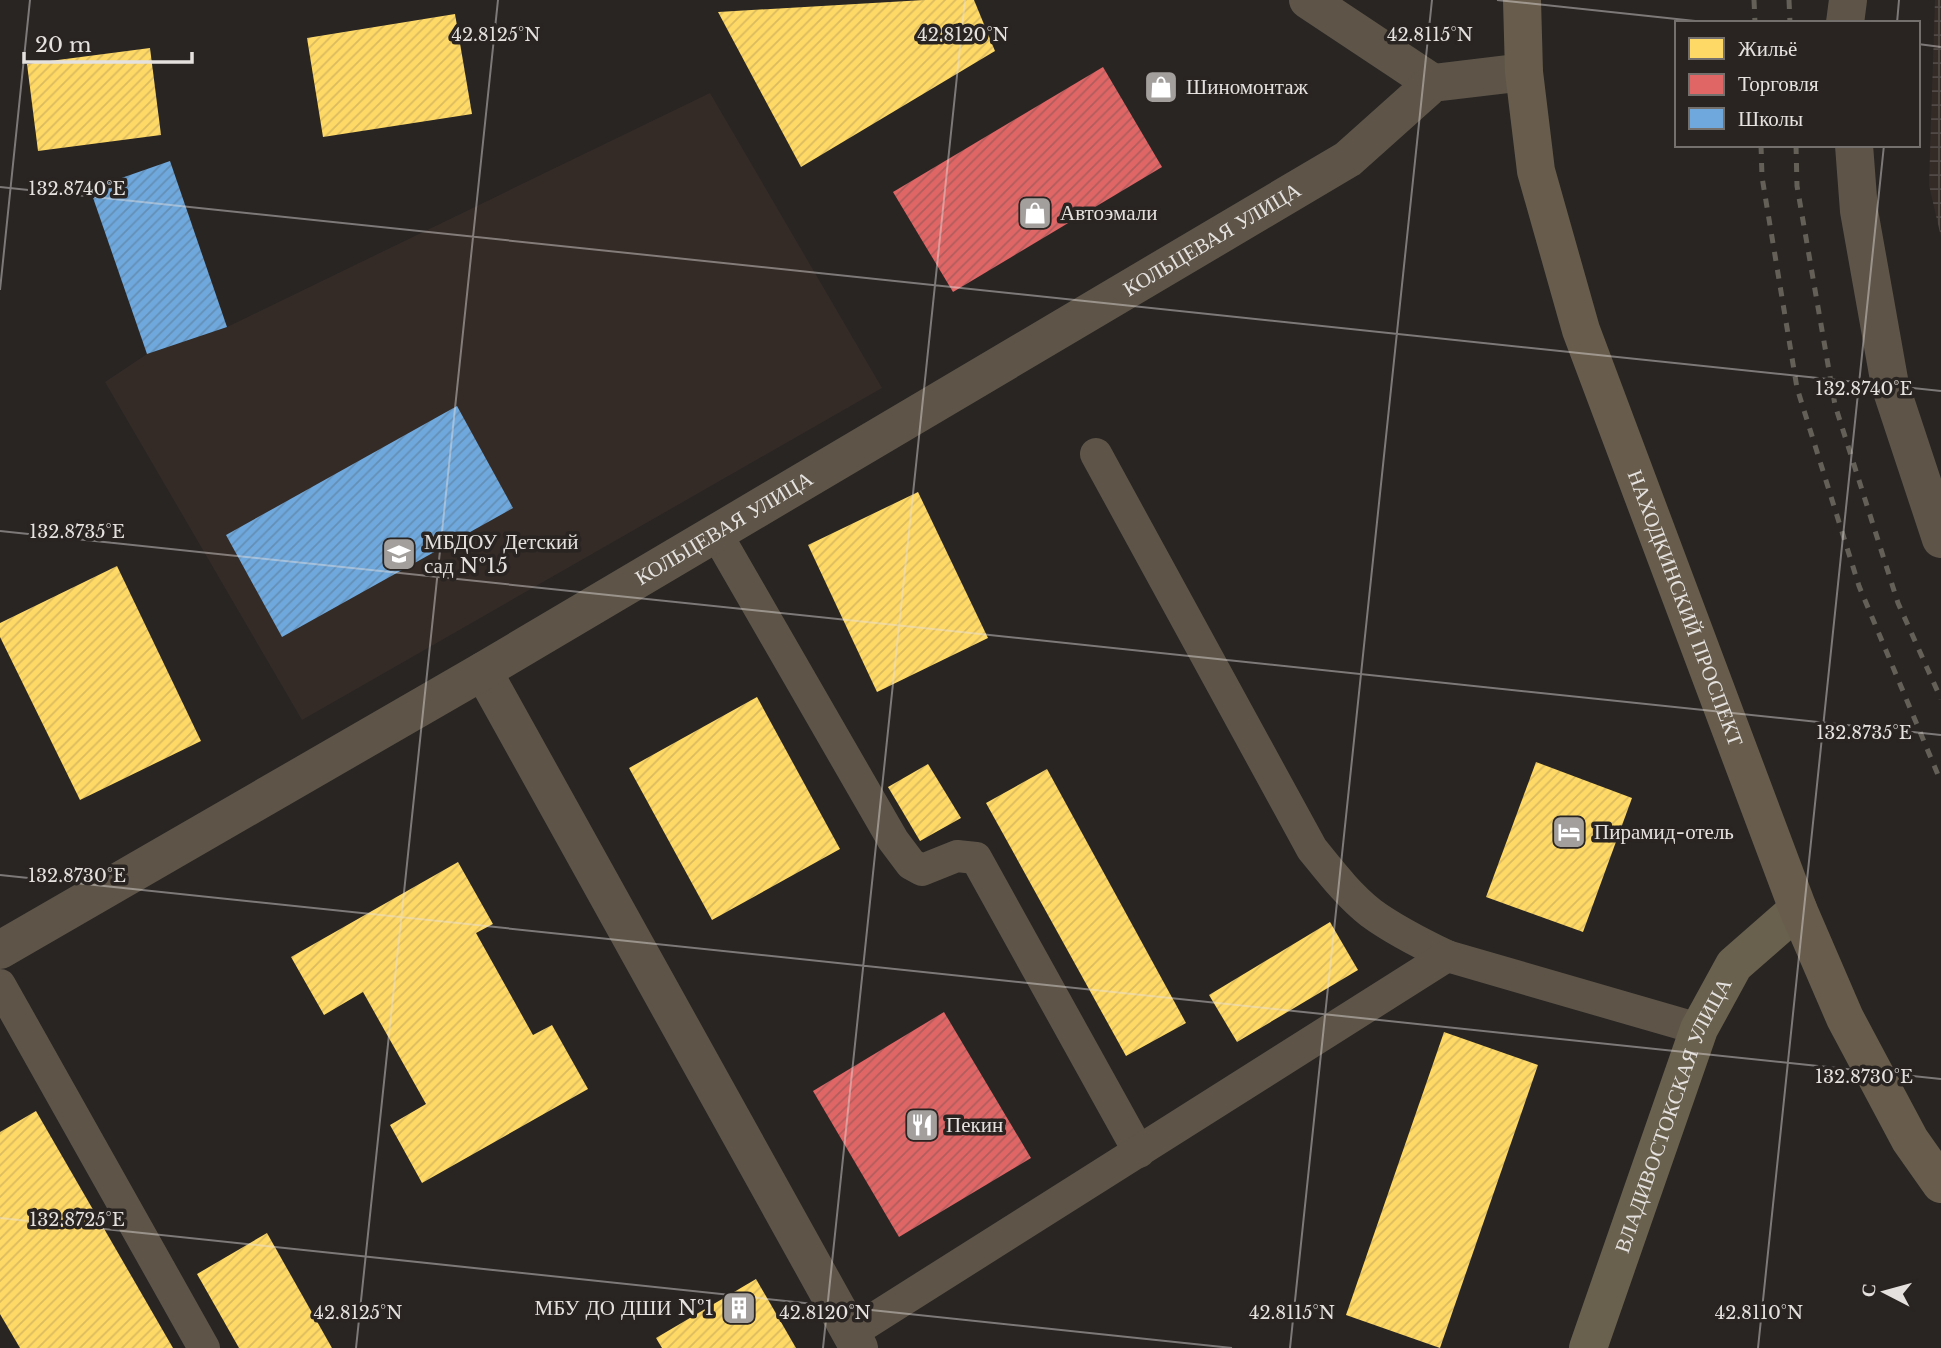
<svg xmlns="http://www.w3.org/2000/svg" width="1941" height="1348" font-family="'Libre Baskerville',serif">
	<defs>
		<pattern id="industrial-grid" width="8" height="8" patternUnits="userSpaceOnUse" patternTransform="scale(1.75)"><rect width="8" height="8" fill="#342b26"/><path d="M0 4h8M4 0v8" fill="none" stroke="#514945"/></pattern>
		<pattern id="homes-hatch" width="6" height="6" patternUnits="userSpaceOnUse" patternTransform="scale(1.75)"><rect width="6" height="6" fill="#ffd966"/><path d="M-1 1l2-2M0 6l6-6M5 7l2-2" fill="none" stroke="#dabb5f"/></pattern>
		<pattern id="shops-hatch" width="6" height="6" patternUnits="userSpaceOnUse" patternTransform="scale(1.75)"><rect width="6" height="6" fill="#e06666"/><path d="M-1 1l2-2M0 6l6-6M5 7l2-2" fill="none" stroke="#b15c5c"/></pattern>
		<pattern id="schools-hatch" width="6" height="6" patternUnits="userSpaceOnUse" patternTransform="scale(1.75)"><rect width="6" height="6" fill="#6fa8dc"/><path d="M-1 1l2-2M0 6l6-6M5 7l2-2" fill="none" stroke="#648fb6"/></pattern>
	</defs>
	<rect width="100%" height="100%" fill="#282523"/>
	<polygon fill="#342b26" points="710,93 882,388 302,720 105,382 147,354 227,327"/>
	<polygon fill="url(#industrial-grid)" points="1935,0 1941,0 1941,237 1929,185"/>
	<g fill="url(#homes-hatch)">
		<polygon points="924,0 974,0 995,51 801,167 718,12"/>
		<polygon points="455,14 472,114 323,137 307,38"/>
		<polygon points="150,48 161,135 38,151 27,64"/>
		<polygon points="918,492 988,638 877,692 808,545"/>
		<polygon points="117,566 201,741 80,800 0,637 0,623"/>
		<polygon points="757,697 840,849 712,920 629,768"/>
		<polygon points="1536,762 1632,798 1583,932 1486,897"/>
		<polygon points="928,764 961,818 920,841 888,787"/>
		<polygon points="1047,769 1186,1023 1126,1056 986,803"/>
		<polygon points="458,862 493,924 476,933 533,1035 552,1025 588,1089 422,1183 390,1125 426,1104 363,992 324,1015 291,957"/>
		<polygon points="1330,922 1358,970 1237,1042 1209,995"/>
		<polygon points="1444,1032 1538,1065 1440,1348 1346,1315"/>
		<polygon points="36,1111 173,1348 20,1348 0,1314 0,1132"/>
		<polygon points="267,1233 332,1348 239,1348 197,1274"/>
		<polygon points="756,1279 796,1348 662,1348 656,1338"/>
	</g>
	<g fill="url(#shops-hatch)">
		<polygon points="1103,67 1162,167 953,292 893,192"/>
		<polygon points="944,1012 1031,1158 899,1237 813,1091"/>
	</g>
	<g fill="url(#schools-hatch)">
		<polygon points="170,161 227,327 147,354 90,189"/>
		<polygon points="457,406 513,508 282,637 226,535"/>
	</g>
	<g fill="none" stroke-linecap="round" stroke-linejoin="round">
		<g stroke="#5e5548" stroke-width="32">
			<path d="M1096 454 1312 849C1330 871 1348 895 1371 913 1394 930 1420 943 1447 956"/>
			<polyline points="716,533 893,840 911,864 922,870 957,856 976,858 1139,1152"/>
			<polyline points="0,985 204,1348"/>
			<polyline points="851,1333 1447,956 1699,1029"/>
		</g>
		<g stroke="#5e5548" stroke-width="38">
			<polyline points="1308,0 1433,83"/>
			<polyline points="483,671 859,1348"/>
			<path id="s1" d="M0 950 483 671 1348 159 1433 83 1524 72"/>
		</g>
		<g stroke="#5e5548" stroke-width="38">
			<polyline points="1845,23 1848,0"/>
			<polyline points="1854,145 1859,211 1890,385 1941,539"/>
		</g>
		<path stroke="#6a604e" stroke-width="38" id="s2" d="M1588 1348 1699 1029 1734 965 1798 909"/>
		<path stroke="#685d4c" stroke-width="38" id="s3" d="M1522 0 1524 72 1536 171 1581 330 1798 909 1845 1018 1910 1140 1941 1184"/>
		<g stroke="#646058" stroke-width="5" stroke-dasharray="9 9" stroke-linecap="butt">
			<polyline points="1754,0 1755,23"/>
			<polyline points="1789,0 1790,23"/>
			<polyline points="1761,145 1762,177 1797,388 1859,586 1941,782"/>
			<polyline points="1796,145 1797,186 1835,405 1898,603 1941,699"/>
		</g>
	</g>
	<path fill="none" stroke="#e4e1df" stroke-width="2" stroke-opacity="0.45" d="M1497 0 1714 23M1897 23 1899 0M1918 44 1941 47M0 187 1941 391M0 290 30 0M0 531 1941 735M0 875 1941 1079M0 1218 1232 1348M356 1348 498 0M823 1348 965 0M1290 1348 1432 0M1758 1348 1884 145"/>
	<defs>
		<g id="shop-square" transform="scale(1.75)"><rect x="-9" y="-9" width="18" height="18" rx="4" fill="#a29f9d" stroke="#292422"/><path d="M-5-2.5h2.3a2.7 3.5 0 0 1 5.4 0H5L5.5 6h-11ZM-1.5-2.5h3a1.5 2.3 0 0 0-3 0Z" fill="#fff"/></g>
		<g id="school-square" transform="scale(1.75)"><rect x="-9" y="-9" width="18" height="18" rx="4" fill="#a29f9d" stroke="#292422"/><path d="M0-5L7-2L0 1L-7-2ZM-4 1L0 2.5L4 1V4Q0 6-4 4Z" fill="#fff"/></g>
		<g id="hotel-square" transform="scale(1.75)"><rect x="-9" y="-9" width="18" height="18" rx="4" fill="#a29f9d" stroke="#292422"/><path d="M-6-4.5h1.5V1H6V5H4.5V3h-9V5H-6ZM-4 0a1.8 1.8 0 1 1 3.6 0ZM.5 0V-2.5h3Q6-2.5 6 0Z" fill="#fff"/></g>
		<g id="restaurant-square" transform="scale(1.75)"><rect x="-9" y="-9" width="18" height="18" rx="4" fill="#a29f9d" stroke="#292422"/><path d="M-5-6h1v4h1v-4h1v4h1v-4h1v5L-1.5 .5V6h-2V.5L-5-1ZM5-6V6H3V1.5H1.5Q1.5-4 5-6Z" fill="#fff"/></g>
		<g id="building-square" transform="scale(1.75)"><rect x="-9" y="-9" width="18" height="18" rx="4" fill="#a29f9d" stroke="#292422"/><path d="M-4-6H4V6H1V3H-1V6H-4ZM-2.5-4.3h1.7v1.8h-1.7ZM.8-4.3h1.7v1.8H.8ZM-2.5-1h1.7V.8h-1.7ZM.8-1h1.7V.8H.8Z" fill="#fff"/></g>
	</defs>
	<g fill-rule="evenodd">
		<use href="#shop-square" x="1161" y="87"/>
		<use href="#shop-square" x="1035" y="213"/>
		<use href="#school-square" x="399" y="554"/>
		<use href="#hotel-square" x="1569" y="832"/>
		<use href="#restaurant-square" x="922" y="1125"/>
		<use href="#building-square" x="739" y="1308"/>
	</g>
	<g text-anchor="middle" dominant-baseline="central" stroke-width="7" stroke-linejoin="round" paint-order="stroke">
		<g font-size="21" fill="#e4e1df" stroke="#292422" text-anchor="start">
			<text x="1186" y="87">Шиномонтаж</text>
			<text x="1060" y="213">Автоэмали</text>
			<text x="424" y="542">МБДОУ Детский<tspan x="424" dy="24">сад №15</tspan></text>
			<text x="1594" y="832">Пирамид-отель</text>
			<text x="946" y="1125">Пекин</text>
			<text x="714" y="1308" text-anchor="end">МБУ ДО ДШИ №1</text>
		</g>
		<g font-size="21" fill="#e4e1df" stroke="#292422">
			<text stroke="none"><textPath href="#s1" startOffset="1405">КОЛЬЦЕВАЯ УЛИЦА</textPath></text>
			<text stroke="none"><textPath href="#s1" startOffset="838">КОЛЬЦЕВАЯ УЛИЦА</textPath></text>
			<text stroke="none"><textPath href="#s3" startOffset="634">НАХОДКИНСКИЙ ПРОСПЕКТ</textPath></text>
			<text stroke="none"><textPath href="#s2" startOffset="248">ВЛАДИВОСТОКСКАЯ УЛИЦА</textPath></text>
		</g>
	</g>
	<g font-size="18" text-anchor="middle" fill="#e4e1df" stroke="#292422" stroke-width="7" stroke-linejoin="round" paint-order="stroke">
		<text x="496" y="41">42.8125°N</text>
		<text x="963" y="41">42.8120°N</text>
		<text x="1430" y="41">42.8115°N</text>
		<text x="77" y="195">132.8740°E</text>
		<text x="1864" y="395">132.8740°E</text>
		<text x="77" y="538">132.8735°E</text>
		<text x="1864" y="739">132.8735°E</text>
		<text x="77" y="882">132.8730°E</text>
		<text x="1864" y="1083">132.8730°E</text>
		<text x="77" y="1226">132.8725°E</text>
		<text x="358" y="1319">42.8125°N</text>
		<text x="825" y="1319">42.8120°N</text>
		<text x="1292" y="1319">42.8115°N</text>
		<text x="1759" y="1319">42.8110°N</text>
	</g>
	<rect x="1675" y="21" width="245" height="126" fill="#292422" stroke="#74706e" stroke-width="2"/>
	<rect x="1689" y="38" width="35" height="21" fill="#ffd966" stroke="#74706e" stroke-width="2"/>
	<text x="1738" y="56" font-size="21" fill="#e4e1df">Жильё</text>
	<rect x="1689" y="74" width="35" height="21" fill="#e06666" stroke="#74706e" stroke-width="2"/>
	<text x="1738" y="91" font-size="21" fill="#e4e1df">Торговля</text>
	<rect x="1689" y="108" width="35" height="21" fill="#6fa8dc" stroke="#74706e" stroke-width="2"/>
	<text x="1738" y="126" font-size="21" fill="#e4e1df">Школы</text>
	<g transform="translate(1885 1292) rotate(276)" stroke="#292422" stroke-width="5" paint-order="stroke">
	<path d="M0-5L12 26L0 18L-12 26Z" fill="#e4e1df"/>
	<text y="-10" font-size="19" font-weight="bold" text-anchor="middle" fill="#e4e1df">С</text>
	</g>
	<path d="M24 52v10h168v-10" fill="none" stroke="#e4e1df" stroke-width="3.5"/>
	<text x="35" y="52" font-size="21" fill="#e4e1df" stroke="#292422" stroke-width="5" paint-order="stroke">20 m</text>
</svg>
